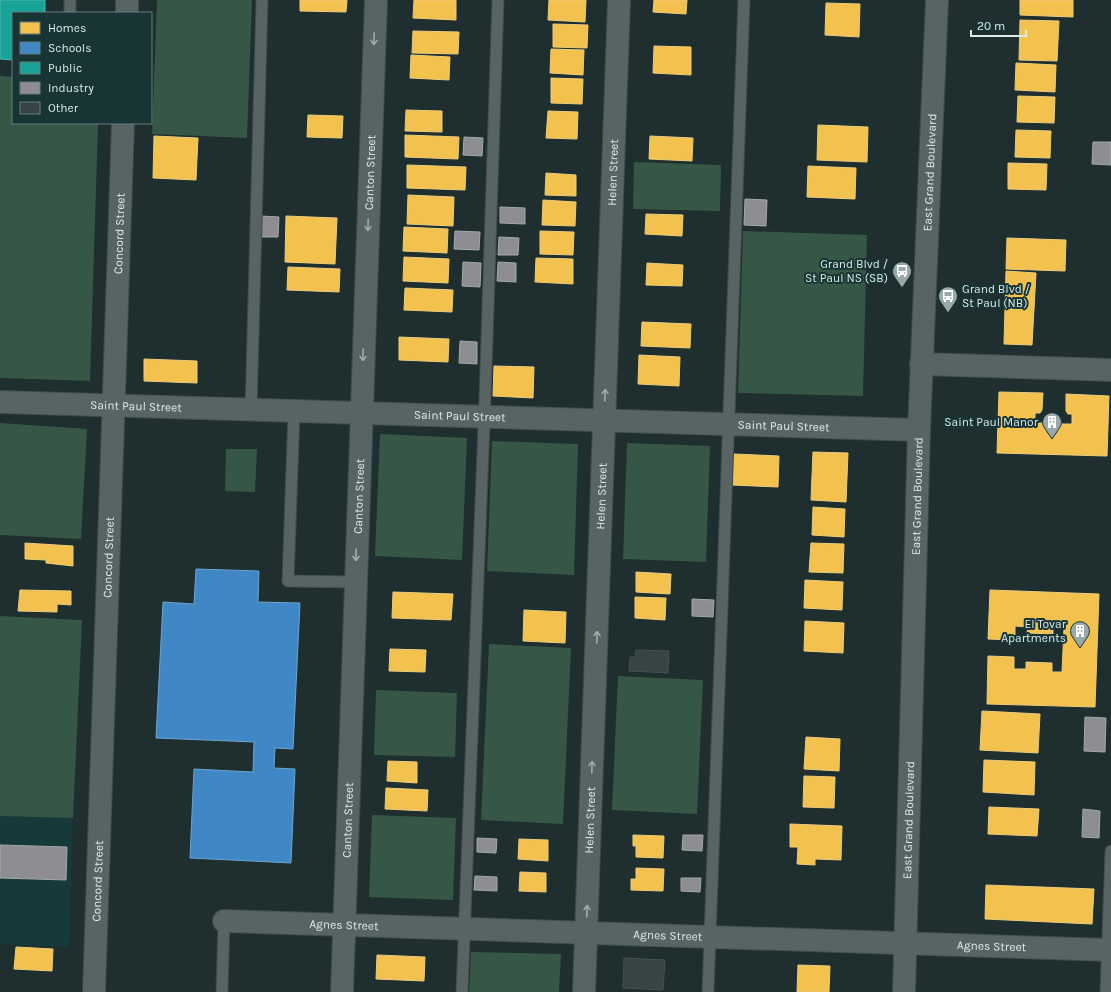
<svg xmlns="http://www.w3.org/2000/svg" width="1111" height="992" font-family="Karla,sans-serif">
	<rect width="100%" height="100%" fill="#1f2e2e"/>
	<polygon fill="#163939" points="0,816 73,818 69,947 0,944"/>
	<g fill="#365745">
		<polygon points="157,0 252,0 247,138 152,134"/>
		<polygon points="0,76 13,77 13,123 98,123 90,381 0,378"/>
		<polygon points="634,162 721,165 720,211 633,209"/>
		<polygon points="743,231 867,235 863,396 738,393"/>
		<polygon points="0,423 87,429 81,539 0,535"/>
		<polygon points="380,434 467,438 462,560 375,556"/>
		<polygon points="492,441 578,444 574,575 487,571"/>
		<polygon points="627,443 710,446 706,562 623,559"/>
		<polygon points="226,449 257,449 255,492 225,491"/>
		<polygon points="0,616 82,620 73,818 0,816"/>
		<polygon points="489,644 571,648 563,824 481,820"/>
		<polygon points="618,676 703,680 697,814 612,810"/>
		<polygon points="376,690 457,693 455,757 374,755"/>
		<polygon points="372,815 456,818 453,900 369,897"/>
		<polygon points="471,952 561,954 559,992 469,992"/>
	</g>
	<g fill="#f2c14e" stroke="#ebcd7c">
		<polygon points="300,0 347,0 346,12 300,11"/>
		<polygon points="414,0 456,0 456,20 413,18"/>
		<polygon points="549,0 586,0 585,22 548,20"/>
		<polygon points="654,0 687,0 686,14 653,12"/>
		<polygon points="1020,0 1073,0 1073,17 1020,15"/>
		<polygon points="826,3 860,4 859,37 825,35"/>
		<polygon points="1020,20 1059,21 1057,61 1019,60"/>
		<polygon points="553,24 588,25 587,48 553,47"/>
		<polygon points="413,31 459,32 458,54 412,53"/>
		<polygon points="654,46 691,47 691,75 653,73"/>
		<polygon points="551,49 584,50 583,75 550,73"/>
		<polygon points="411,55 450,57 449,80 410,78"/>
		<polygon points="1016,63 1056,65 1055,92 1015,90"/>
		<polygon points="551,78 583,79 582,104 551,103"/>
		<polygon points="1018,96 1055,97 1054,123 1017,122"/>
		<polygon points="406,110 442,111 442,132 405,131"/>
		<polygon points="548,111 578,112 577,139 546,138"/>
		<polygon points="308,115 343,116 342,138 307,137"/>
		<polygon points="818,125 868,127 867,162 817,160"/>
		<polygon points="1016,130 1051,131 1050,158 1015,157"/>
		<polygon points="405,135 459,137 458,159 405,157"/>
		<polygon points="154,136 198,138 196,180 153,178"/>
		<polygon points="650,136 693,138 692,161 649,159"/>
		<polygon points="1008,163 1047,164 1046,190 1008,189"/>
		<polygon points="407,165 466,167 465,190 407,188"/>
		<polygon points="808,166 856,168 855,199 807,197"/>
		<polygon points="546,173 576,175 576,196 545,195"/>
		<polygon points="408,195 454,197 453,226 407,224"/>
		<polygon points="543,200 576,202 575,226 542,225"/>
		<polygon points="646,214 683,215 682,236 645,234"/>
		<polygon points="286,216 337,218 335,264 285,262"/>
		<polygon points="404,227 448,229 447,253 403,251"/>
		<polygon points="540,231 574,232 573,255 540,254"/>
		<polygon points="1007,238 1066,240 1065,271 1006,269"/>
		<polygon points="404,257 449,259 448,283 403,281"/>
		<polygon points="536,258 573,259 573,284 535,282"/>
		<polygon points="647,263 683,265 682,286 646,285"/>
		<polygon points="288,267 340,269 339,292 287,290"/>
		<polygon points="1006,271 1036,273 1032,345 1004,344"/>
		<polygon points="405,288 453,290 452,312 404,310"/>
		<polygon points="642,322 691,324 690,348 641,346"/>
		<polygon points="399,337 449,339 448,362 399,360"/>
		<polygon points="639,355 680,357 679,386 638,384"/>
		<polygon points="144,359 197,361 197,383 144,381"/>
		<polygon points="494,366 534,367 533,398 493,396"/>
		<polygon points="999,392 1043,393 1042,410 1040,413 1035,413 1035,423 1045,423 1046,422 1061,422 1062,424 1072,424 1072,414 1068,414 1066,411 1066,394 1109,396 1107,456 997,453"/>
		<polygon points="813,452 848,453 846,502 811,500"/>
		<polygon points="734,454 779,456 778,487 732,485"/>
		<polygon points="813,507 845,509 844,537 812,535"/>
		<polygon points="25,543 73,546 73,566 46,563 46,560 25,559"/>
		<polygon points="811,543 844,544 843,573 809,572"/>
		<polygon points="636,572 671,574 670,594 636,592"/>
		<polygon points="805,580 843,582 842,610 804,608"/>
		<polygon points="20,590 71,591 71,605 57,604 57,612 18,611"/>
		<polygon points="990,590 1099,594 1095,707 987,704 988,656 1014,657 1014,669 1026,669 1026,662 1052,663 1052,672 1062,672 1064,628 1053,628 1053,634 1027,633 1028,627 1015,626 1015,640 988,639"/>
		<polygon points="393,592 453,594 451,620 392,618"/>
		<polygon points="635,597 666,598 665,620 635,618"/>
		<polygon points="524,610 566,612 565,643 523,641"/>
		<polygon points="805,621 844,623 843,653 804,651"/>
		<polygon points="390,649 426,650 425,672 389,671"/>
		<polygon points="982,711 1040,714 1038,753 980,750"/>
		<polygon points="806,737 840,739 839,771 804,769"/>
		<polygon points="984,760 1035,762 1034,795 983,792"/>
		<polygon points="388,761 417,762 417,783 387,781"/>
		<polygon points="804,776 835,777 834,808 803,807"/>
		<polygon points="386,788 428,790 427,811 385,809"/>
		<polygon points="989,807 1039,809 1037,836 988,834"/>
		<polygon points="790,824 842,826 841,860 815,859 815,865 797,864 798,847 790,847"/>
		<polygon points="633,835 664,836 663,858 636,857 636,846 633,846"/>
		<polygon points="519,839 548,840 548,861 518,859"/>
		<polygon points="636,868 664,869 663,891 631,890 631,879 636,879"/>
		<polygon points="520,872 546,873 546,892 519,891"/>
		<polygon points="986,885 1094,889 1092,924 985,919"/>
		<polygon points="16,947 53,949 52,971 14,969"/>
		<polygon points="377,955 425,957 424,981 376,979"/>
		<polygon points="798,965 830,966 829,992 797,992"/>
	</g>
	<polygon fill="#3f88c5" stroke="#6ea5d0" points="196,569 259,571 258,602 300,603 293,749 275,748 274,768 295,769 291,863 190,858 194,769 253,772 254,742 156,738 163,602 194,604"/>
	<polygon fill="#17a398" stroke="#52b8b0" points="0,0 45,0 45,13 13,13 13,60 0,59"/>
	<g fill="#8d8d92" stroke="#a4a9ac">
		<polygon points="464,137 483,138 482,156 463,155"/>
		<polygon points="1093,142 1111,142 1111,165 1092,164"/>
		<polygon points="745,199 767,200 766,226 744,225"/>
		<polygon points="500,207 525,208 525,224 500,223"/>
		<polygon points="261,216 279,217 278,237 261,237"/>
		<polygon points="455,231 480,232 479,250 454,249"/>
		<polygon points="499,237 519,238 518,255 498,255"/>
		<polygon points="463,262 481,263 480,287 462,286"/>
		<polygon points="498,262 516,263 516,282 497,281"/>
		<polygon points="460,341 477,342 477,364 459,363"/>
		<polygon points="692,599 714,600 713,617 692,616"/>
		<polygon points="1085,717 1106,718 1105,752 1084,751"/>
		<polygon points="1083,809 1100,811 1099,838 1082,837"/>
		<polygon points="683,835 703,835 702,851 682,850"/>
		<polygon points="477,838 497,839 496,853 477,852"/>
		<polygon points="0,845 67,847 66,880 0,878"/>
		<polygon points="475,876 497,877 497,891 474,890"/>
		<polygon points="681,878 701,878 700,892 681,891"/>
	</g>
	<g fill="#374345" stroke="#465152">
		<polygon points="636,650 669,651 668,673 629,671 630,657 635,657"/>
		<polygon points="624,958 665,960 663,990 623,988"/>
	</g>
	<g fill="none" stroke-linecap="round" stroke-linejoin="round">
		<g stroke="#3f4b4b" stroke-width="13">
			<g id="service">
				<polyline points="70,13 70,0"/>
				<polyline points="251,411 262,0"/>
				<polyline points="294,412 288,581 356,582"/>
				<polyline points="222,992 224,921"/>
				<polyline points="462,992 485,399 498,0"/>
				<polyline points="708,992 744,0"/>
				<polyline points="1106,992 1111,851"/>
			</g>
		</g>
		<g stroke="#3f4b4b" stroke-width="24">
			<g id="minor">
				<polyline points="127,13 127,0"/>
				<polyline points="921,364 1111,370"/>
				<path id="s1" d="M0 402 919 430"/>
				<path id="s2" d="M224 921 1111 950"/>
				<path id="s3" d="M94 992 123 123"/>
				<path id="s4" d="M342 992 376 0"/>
				<path id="s5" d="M584 992 619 0"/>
			</g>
		</g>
		<g stroke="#3f4b4b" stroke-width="24">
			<g id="secondary">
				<path id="s6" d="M904 992 919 430 937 0"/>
			</g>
		</g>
		<use href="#service" stroke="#586464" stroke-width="11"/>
		<use href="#minor" stroke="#586464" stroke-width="22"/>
		<use href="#secondary" stroke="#586464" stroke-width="22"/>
	</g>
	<defs><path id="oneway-shaft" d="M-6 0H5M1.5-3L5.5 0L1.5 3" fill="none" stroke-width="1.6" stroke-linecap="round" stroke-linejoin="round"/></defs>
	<g stroke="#a0adad">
		<use href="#oneway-shaft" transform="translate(374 39) rotate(92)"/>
		<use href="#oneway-shaft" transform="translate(368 225) rotate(92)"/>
		<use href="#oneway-shaft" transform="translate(363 355) rotate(92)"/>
		<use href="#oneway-shaft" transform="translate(605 395) rotate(-88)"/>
		<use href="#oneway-shaft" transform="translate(356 555) rotate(92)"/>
		<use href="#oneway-shaft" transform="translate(597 637) rotate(-88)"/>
		<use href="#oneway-shaft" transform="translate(592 767) rotate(-88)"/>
		<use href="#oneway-shaft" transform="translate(587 911) rotate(-88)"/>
	</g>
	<defs>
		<g id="bus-pin" transform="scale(1)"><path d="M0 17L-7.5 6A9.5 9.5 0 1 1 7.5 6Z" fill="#99a8a8" stroke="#193434"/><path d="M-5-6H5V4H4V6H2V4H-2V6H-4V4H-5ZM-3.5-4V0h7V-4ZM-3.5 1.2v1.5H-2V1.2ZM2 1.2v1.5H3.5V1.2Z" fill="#fff"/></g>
		<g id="building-pin" transform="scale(1)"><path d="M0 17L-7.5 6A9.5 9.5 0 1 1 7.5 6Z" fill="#99a8a8" stroke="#193434"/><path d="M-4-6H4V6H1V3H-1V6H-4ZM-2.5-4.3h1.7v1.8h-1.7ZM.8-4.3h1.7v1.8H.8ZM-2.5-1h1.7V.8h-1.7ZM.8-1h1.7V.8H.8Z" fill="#fff"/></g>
	</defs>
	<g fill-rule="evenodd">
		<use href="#bus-pin" x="902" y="271"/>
		<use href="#bus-pin" x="948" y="296"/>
		<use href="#building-pin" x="1052" y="422"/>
		<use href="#building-pin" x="1080" y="631"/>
	</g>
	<g text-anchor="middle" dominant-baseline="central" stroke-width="4" stroke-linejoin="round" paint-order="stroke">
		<g font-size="12" fill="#dae9e9" stroke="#193434">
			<text stroke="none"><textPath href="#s4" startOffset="820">Canton Street</textPath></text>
			<text stroke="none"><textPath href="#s5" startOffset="820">Helen Street</textPath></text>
			<text stroke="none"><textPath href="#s6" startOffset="820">East Grand Boulevard</textPath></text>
			<text stroke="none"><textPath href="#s3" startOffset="759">Concord Street</textPath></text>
			<text stroke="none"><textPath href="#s1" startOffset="136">Saint Paul Street</textPath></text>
			<text stroke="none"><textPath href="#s1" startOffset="460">Saint Paul Street</textPath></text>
			<text stroke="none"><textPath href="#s1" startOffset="784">Saint Paul Street</textPath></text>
			<text stroke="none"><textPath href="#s4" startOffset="496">Canton Street</textPath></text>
			<text stroke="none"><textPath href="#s5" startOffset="496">Helen Street</textPath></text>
			<text stroke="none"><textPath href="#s6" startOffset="496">East Grand Boulevard</textPath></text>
			<text stroke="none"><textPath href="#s3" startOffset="435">Concord Street</textPath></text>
			<text stroke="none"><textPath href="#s4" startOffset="172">Canton Street</textPath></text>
			<text stroke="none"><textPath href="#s5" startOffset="172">Helen Street</textPath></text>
			<text stroke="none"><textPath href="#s6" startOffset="172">East Grand Boulevard</textPath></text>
			<text stroke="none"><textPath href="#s3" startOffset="111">Concord Street</textPath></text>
			<text stroke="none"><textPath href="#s2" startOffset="120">Agnes Street</textPath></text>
			<text stroke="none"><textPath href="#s2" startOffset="444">Agnes Street</textPath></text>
			<text stroke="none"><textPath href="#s2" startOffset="768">Agnes Street</textPath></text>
		</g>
		<g font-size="12" fill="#dae9e9" stroke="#193434" text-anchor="end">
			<text x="888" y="264">Grand Blvd /<tspan x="888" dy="14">St Paul NS (SB)</tspan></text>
			<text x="962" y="289" text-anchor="start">Grand Blvd /<tspan x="962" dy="14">St Paul (NB)</tspan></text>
			<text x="1038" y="422">Saint Paul Manor</text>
			<text x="1066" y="624">El Tovar<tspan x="1066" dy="14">Apartments</tspan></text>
		</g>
	</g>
	<rect x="12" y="12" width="140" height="112" fill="#193434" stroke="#667c7c"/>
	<rect x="20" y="22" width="20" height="12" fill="#f2c14e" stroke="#667c7c"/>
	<text x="48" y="32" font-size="12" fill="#dae9e9">Homes</text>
	<rect x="20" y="42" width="20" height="12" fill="#3f88c5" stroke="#667c7c"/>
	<text x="48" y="52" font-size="12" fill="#dae9e9">Schools</text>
	<rect x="20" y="62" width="20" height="12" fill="#17a398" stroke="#667c7c"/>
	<text x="48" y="72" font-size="12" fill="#dae9e9">Public</text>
	<rect x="20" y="82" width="20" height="12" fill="#8d8d92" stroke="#667c7c"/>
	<text x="48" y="92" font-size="12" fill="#dae9e9">Industry</text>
	<rect x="20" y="102" width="20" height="12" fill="#374345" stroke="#667c7c"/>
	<text x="48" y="112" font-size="12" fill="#dae9e9">Other</text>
	<path d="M971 30v6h55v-6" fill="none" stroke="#dae9e9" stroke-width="2"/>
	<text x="977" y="30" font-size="12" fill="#dae9e9" stroke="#193434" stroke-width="3" paint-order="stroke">20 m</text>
</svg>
